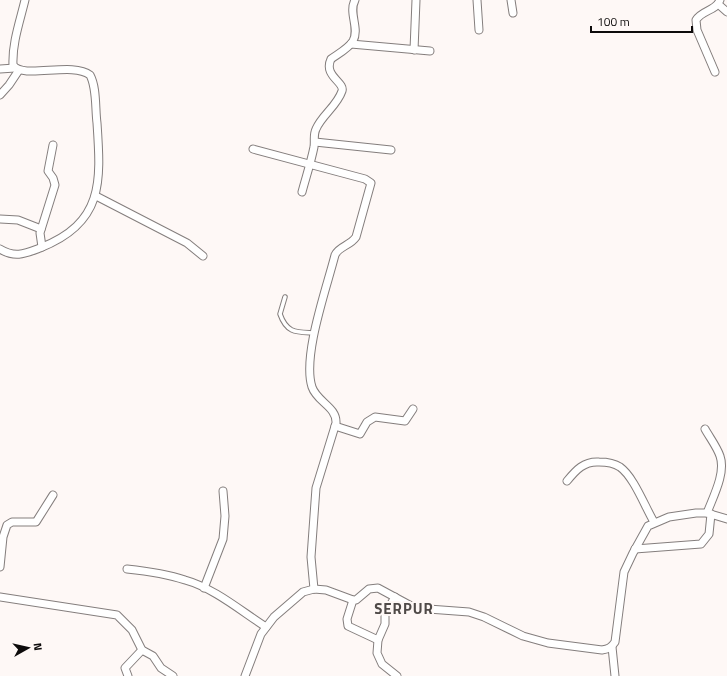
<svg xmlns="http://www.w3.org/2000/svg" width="727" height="676" font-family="'Titillium Web',sans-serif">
	<rect width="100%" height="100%" fill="#fef8f6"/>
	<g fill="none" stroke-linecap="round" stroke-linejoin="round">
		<g stroke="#847e7d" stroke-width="5.5">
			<path id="lane" d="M285 297 280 314C287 334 297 332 315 333"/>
		</g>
		<g stroke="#847e7d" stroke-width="9">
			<g id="street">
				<polyline points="477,0 479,30"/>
				<polyline points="511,0 513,13"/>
				<polyline points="718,4 727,12"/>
				<polyline points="351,44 430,51"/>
				<polyline points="414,50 416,0"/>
				<polyline points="0,69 15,68"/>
				<path d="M715 72 697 30 696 20C702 10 716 11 720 0"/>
				<polyline points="0,95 9,85 19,70"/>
				<polyline points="315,142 391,150"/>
				<path d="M253 149 365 179 371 183 356 237C350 246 339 246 335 255 327 287 302 356 312 387 317 402 337 407 336 423L316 488 311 557 314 589"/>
				<path d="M302 192C306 177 311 162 314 147 315 141 313 135 316 129 322 115 337 106 342 91 345 82 323 76 331 59 338 54 349 48 353 41 360 28 348 13 355 0"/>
				<polyline points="96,196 187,243 203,256"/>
				<polyline points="0,219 18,220 41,229"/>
				<polyline points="42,247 40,233 55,185 53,178 48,171 53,145"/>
				<path d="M0 249C15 258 24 254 40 248 104 223 101 182 97 123 95 108 97 88 90 75 72 61 23 80 13 65 12 43 20 21 25 0"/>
				<polyline points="335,426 360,434 367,422 375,417 405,421 413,409"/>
				<path d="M705 429C710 438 717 447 720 456 726 473 713 497 707 513"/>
				<path d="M567 481C576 470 584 461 599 462 606 462 614 463 620 467 634 477 645 507 654 522"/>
				<polyline points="635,549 701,544 709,534 711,514"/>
				<polyline points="0,567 3,537 7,525 12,522 36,522 53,495"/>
				<path d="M127 569C146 571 167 574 185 580 214 588 241 611 266 627"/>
				<polyline points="204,588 223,539 225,516 223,491"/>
				<polyline points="0,597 117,615 132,630 142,650 153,656 161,668 173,676"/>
				<polyline points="395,597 385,614 385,624 378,640 377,653 382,664 397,676"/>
				<polyline points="353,600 347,619 348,626 378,640"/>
				<polyline points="612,647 615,676"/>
				<polyline points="128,676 125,668 142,650"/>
				<path d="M245 676 261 634 274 617 303 592 314 589 326 590 353 600H356L369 589 378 588 415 608 469 612 484 617 523 636 548 643 602 650C608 649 611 648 615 642L624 572 633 553 648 526 669 517 696 513H707L727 519"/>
			</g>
		</g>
		<use href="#lane" stroke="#fff" stroke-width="3.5"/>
		<use href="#street" stroke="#fff" stroke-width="7"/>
	</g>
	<g text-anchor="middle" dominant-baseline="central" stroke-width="4" stroke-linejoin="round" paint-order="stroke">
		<g font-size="15" font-weight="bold" letter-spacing="1" fill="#4f4a48" stroke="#fef8f6">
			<text x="404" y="608">SERPUR</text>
		</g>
	</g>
	<g transform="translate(28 648) rotate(82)" stroke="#fef8f6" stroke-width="3" paint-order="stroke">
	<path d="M0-3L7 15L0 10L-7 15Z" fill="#0d0b0b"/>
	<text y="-6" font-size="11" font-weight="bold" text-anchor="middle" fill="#0d0b0b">N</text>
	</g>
	<path d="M591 26v6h101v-6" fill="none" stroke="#0d0b0b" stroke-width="2"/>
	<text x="597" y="26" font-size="12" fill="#0d0b0b" stroke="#fef8f6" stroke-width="3" paint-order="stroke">100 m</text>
</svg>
